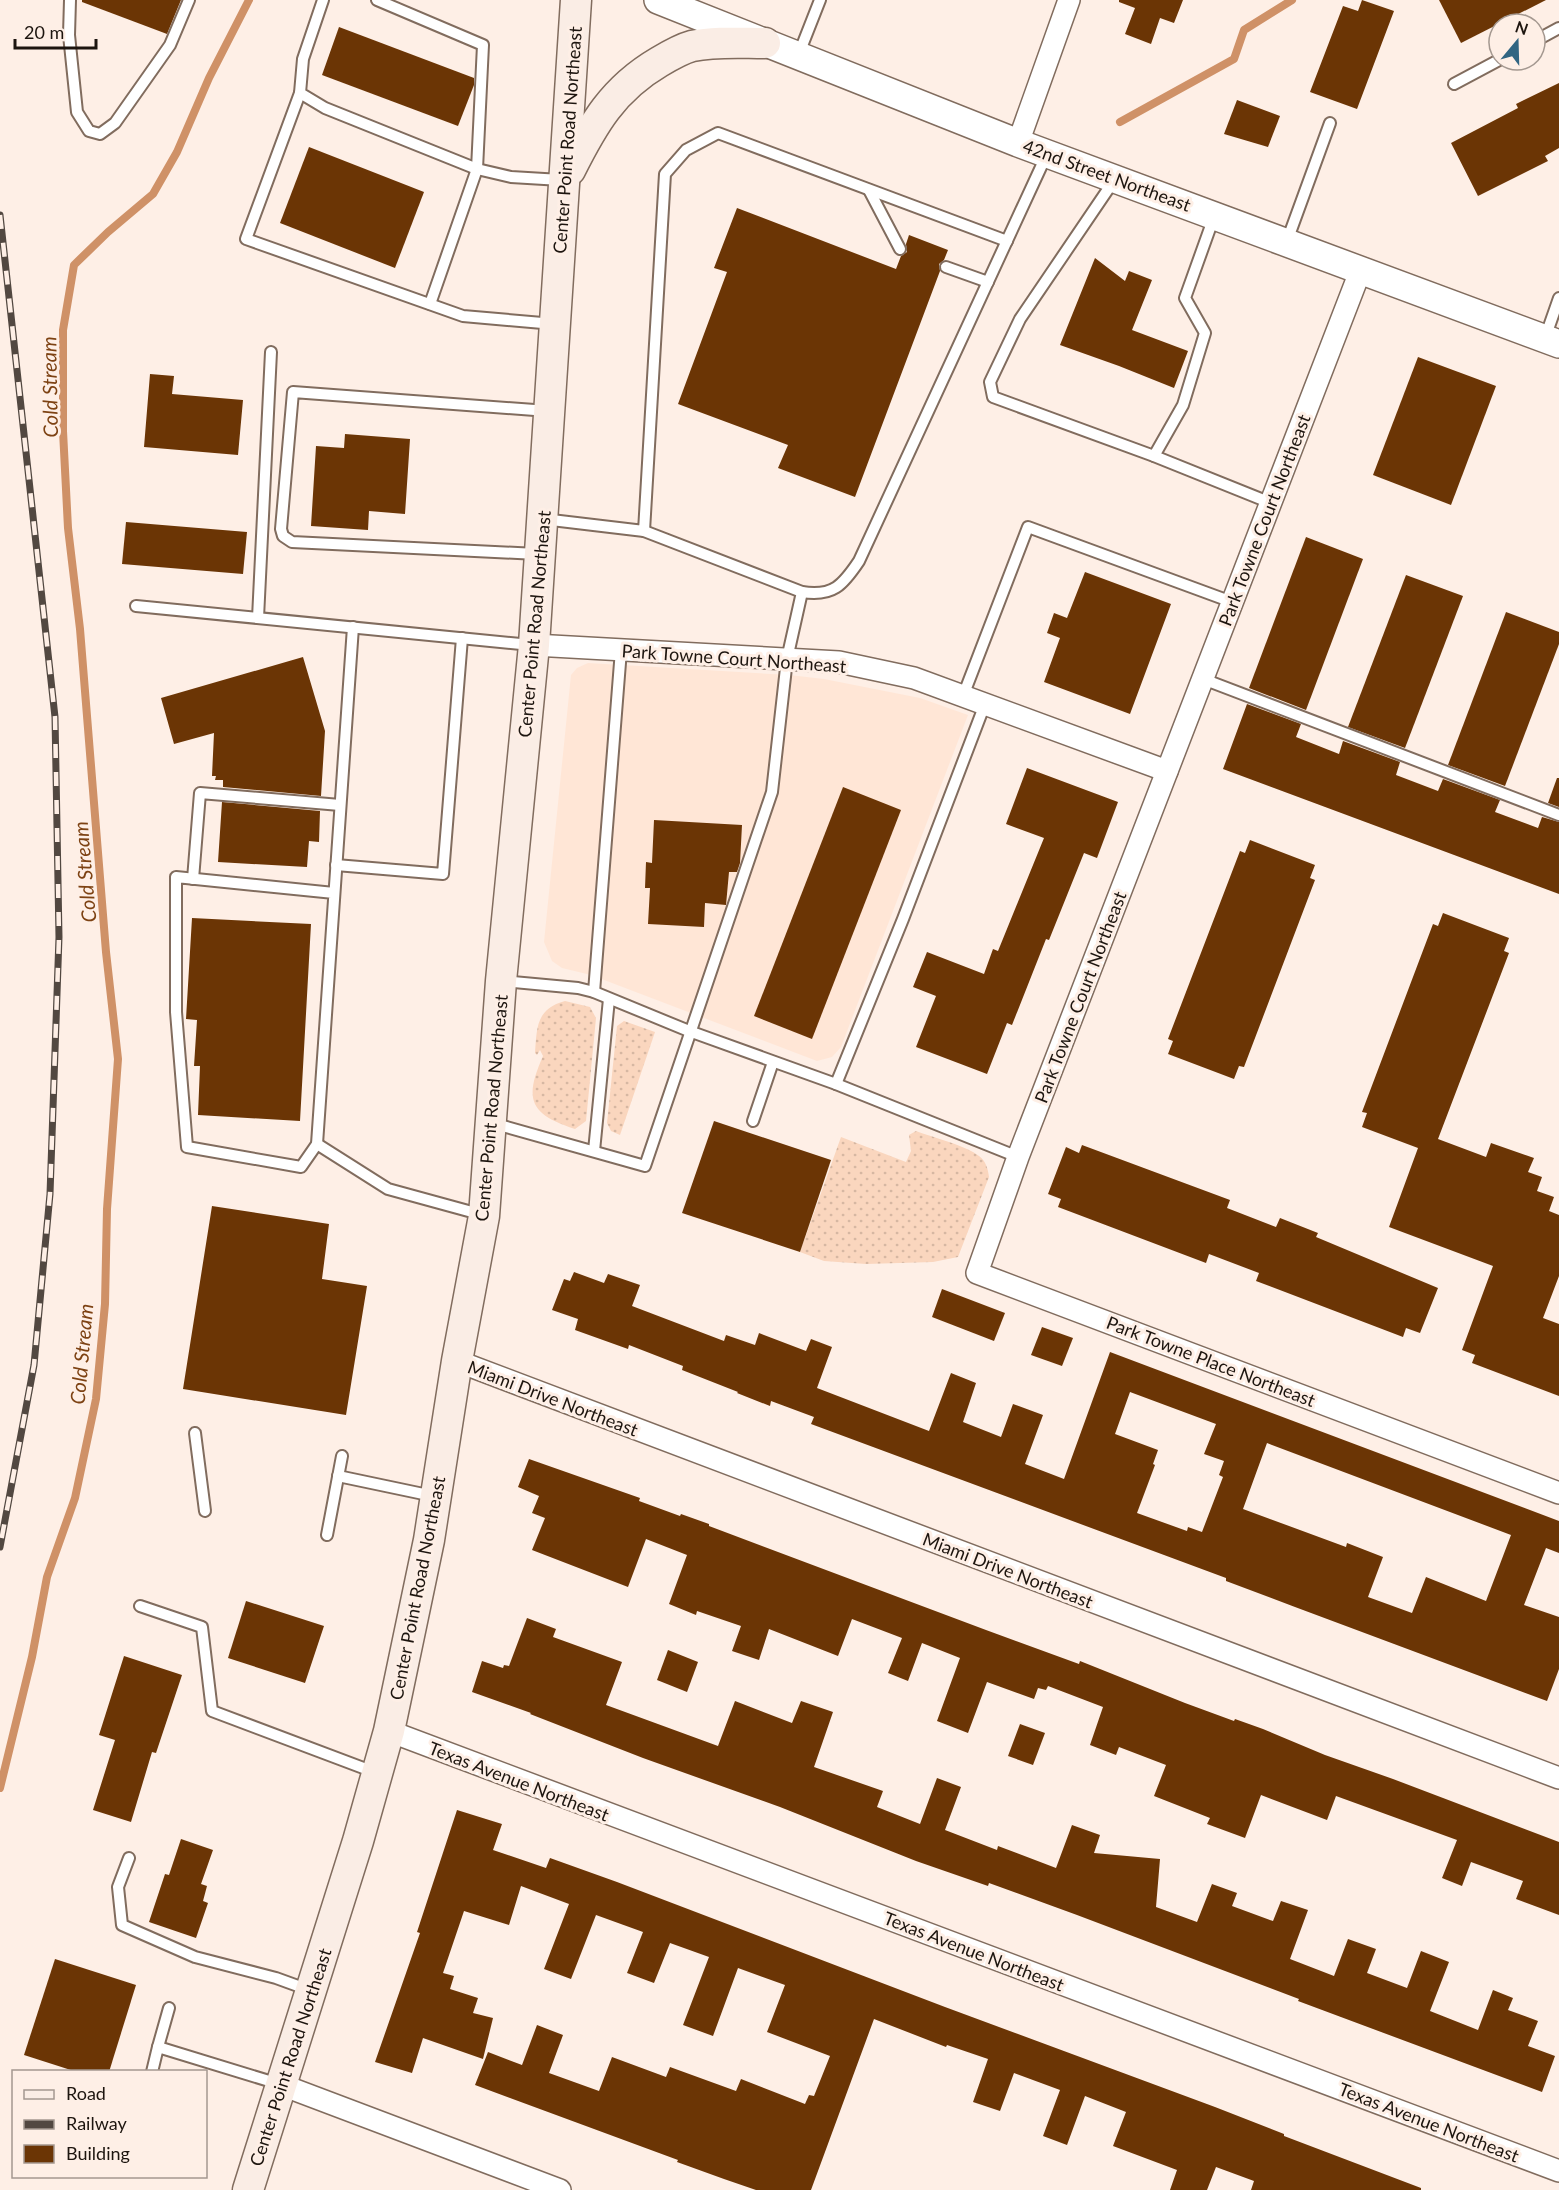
<svg xmlns="http://www.w3.org/2000/svg" width="1559" height="2190" font-family="Lato,sans-serif">
	<defs>
		<pattern id="grass-dots" width="8" height="8" patternUnits="userSpaceOnUse" patternTransform="scale(1.5)"><rect width="8" height="8" fill="#fad6be"/><path d="M2 2h.1M6 6h.1" fill="none" stroke="#d6b7a2" stroke-width="1.8" stroke-linecap="round"/></pattern>
	</defs>
	<rect width="100%" height="100%" fill="#feefe6"/>
	<polygon fill="#ffe6d6" points="588,663 789,675 824,679 920,698 968,715 841,1047 832,1057 817,1061 591,975 562,968 552,961 544,942 571,675 577,668"/>
	<g fill="url(#grass-dots)">
		<path d="M565 1001 590 1007 596 1018 586 1121 575 1129C529 1114 524 1099 543 1056L540 1050 537 1055 535 1053C537 1027 536 1009 565 1001Z"/>
		<polygon points="624,1021 655,1032 620,1135 611,1131 607,1123 617,1026"/>
		<path d="M916 1131C932 1137 967 1146 979 1156 986 1161 988 1169 989 1177L958 1257 933 1262 866 1264 824 1261 800 1252 841 1137 906 1162 911 1151 909 1135Z"/>
	</g>
	<g fill="none" stroke-linecap="round" stroke-linejoin="round">
		<g stroke="#cf9167" stroke-width="8">
			<polyline points="1120,122 1234,59 1244,30 1292,0"/>
			<polyline points="0,1788 32,1657 47,1577 75,1498 96,1399 105,1304 107,1209 118,1059 106,952 80,629 68,528 63,431 63,330 74,265 108,232 153,194 177,152 209,78 249,0"/>
		</g>
	</g>
	<g fill="#6b3505" fill-rule="evenodd">
		<polygon points="82,0 181,0 167,34 82,2"/>
		<polygon points="1119,0 1183,0 1174,23 1160,18 1151,44 1125,34 1135,8 1119,2"/>
		<polygon points="1362,0 1394,11 1357,109 1310,92 1343,6 1358,11"/>
		<polygon points="1439,0 1546,0 1461,43"/>
		<polygon points="339,27 474,78 474,85 458,126 322,75"/>
		<polygon points="1559,83 1559,148 1545,156 1548,161 1478,196 1451,143 1518,108 1516,104"/>
		<polygon points="1237,100 1280,116 1268,147 1224,134"/>
		<polygon points="309,147 424,192 395,268 280,223"/>
		<polygon points="737,208 896,269 901,256 907,252 906,244 909,235 948,250 944,260 939,264 940,271 855,497 778,468 788,445 678,404 727,272 714,268"/>
		<polygon points="1095,258 1125,281 1129,271 1152,280 1132,330 1188,351 1174,388 1119,366 1060,345"/>
		<polygon points="1418,357 1496,386 1451,505 1373,475"/>
		<polygon points="150,374 174,376 172,394 243,400 238,455 144,447"/>
		<polygon points="345,434 410,439 405,514 369,511 368,530 311,526 316,446 344,448"/>
		<polygon points="126,522 247,532 243,574 122,564"/>
		<polygon points="1306,537 1363,559 1306,710 1249,688"/>
		<polygon points="1085,572 1171,604 1130,714 1044,682 1060,638 1047,633 1054,613 1067,618"/>
		<polygon points="1406,575 1463,596 1405,748 1348,727"/>
		<polygon points="1506,612 1559,632 1559,644 1505,786 1448,765"/>
		<polygon points="303,657 325,731 321,796 223,787 223,780 215,780 216,776 212,776 214,733 174,744 161,698"/>
		<polygon points="1247,704 1301,724 1296,737 1339,754 1343,741 1400,762 1396,775 1438,791 1443,779 1500,800 1495,812 1538,828 1542,817 1559,822 1559,894 1223,769"/>
		<polygon points="1027,768 1118,802 1097,858 1084,853 1049,940 1046,939 1012,1025 1007,1023 987,1074 916,1047 936,996 913,987 927,952 984,974 993,949 998,951 1044,838 1006,824"/>
		<polygon points="1557,778 1559,778 1559,807 1548,803"/>
		<polygon points="843,787 901,810 812,1039 754,1016"/>
		<polygon points="222,802 320,811 319,842 309,841 307,867 218,862"/>
		<polygon points="654,820 742,825 740,863 737,872 729,872 726,905 705,903 704,927 648,924 650,888 645,888 646,862 652,863"/>
		<polygon points="1250,840 1315,865 1310,878 1315,880 1244,1067 1239,1066 1234,1079 1168,1054 1173,1041 1168,1039 1240,851 1245,853"/>
		<polygon points="1443,913 1509,938 1504,951 1509,953 1438,1139 1486,1157 1491,1143 1534,1158 1528,1172 1542,1177 1537,1191 1554,1197 1549,1211 1559,1215 1559,1276 1543,1318 1559,1324 1559,1396 1472,1363 1475,1355 1462,1350 1493,1266 1389,1227 1418,1148 1362,1127 1367,1113 1362,1112 1433,924 1438,926"/>
		<polygon points="192,918 311,924 300,1121 198,1115 200,1066 194,1066 197,1020 186,1019"/>
		<polygon points="714,1121 831,1160 800,1252 682,1213"/>
		<polygon points="1082,1145 1230,1200 1227,1208 1276,1227 1280,1218 1318,1233 1316,1237 1438,1288 1420,1333 1406,1328 1403,1337 1256,1281 1259,1273 1209,1254 1206,1263 1058,1207 1061,1199 1048,1194 1066,1147 1079,1153"/>
		<polygon points="212,1206 329,1224 322,1279 367,1286 346,1415 183,1389"/>
		<path d="M574 1272 604 1283 608 1274 640 1285 632 1306 724 1341 726 1335 755 1345 759 1333 806 1351 811 1339 832 1347 817 1388 929 1431 951 1373 976 1383 963 1422 1001 1437 1013 1404 1043 1415 1025 1464 1064 1479 1110 1352 1559 1521V1553L1546 1548 1524 1605 1559 1617V1669L1547 1701 1295 1607 1226 1581V1578L811 1424 814 1417 771 1401 770 1406 737 1393 738 1392 682 1370 683 1366 629 1345 628 1349 575 1330 578 1319 552 1310 564 1279 570 1281ZM1130 1392 1216 1424 1204 1454 1224 1461 1219 1475 1223 1477 1202 1532 1188 1527 1187 1531 1137 1513 1155 1465 1153 1464 1158 1450 1115 1434ZM1267 1443 1511 1535 1486 1601 1426 1577 1412 1613 1368 1597 1383 1557 1347 1543 1346 1547 1243 1509Z"/>
		<polygon points="942,1289 1005,1313 994,1341 932,1317"/>
		<polygon points="1042,1327 1073,1338 1062,1366 1031,1355"/>
		<polygon points="529,1459 640,1498 639,1501 680,1516 681,1514 709,1524 709,1526 986,1630 1079,1664 1080,1661 1185,1703 1234,1721 1235,1719 1263,1729 1325,1755 1393,1779 1559,1842 1559,1915 1516,1899 1523,1881 1471,1862 1462,1886 1442,1878 1457,1840 1336,1796 1327,1820 1261,1795 1245,1838 1207,1824 1210,1818 1154,1796 1166,1765 1119,1747 1116,1755 1090,1745 1103,1707 1048,1686 1046,1690 1038,1688 1034,1699 987,1682 968,1733 937,1721 960,1658 922,1643 908,1681 888,1673 902,1638 852,1619 838,1656 769,1629 759,1660 732,1651 741,1626 697,1611 696,1615 669,1604 687,1555 646,1539 628,1587 532,1550 545,1518 532,1513 539,1496 518,1487"/>
		<polygon points="246,1601 324,1626 305,1683 228,1658"/>
		<polygon points="527,1618 556,1629 553,1637 622,1662 606,1705 718,1746 735,1701 792,1723 801,1701 833,1712 814,1767 883,1791 877,1807 920,1824 937,1778 961,1787 945,1830 997,1850 998,1846 1056,1868 1072,1825 1100,1835 1094,1853 1160,1859 1156,1907 1197,1922 1212,1884 1237,1893 1232,1906 1273,1921 1281,1901 1308,1910 1290,1959 1334,1976 1348,1939 1376,1949 1367,1973 1407,1988 1421,1951 1449,1962 1430,2011 1478,2030 1493,1990 1513,1998 1508,2010 1538,2021 1528,2046 1555,2056 1542,2092 1298,2001 1299,1999 1077,1915 989,1883 988,1886 916,1861 780,1807 643,1758 530,1714 531,1713 472,1692 482,1661 503,1668 504,1665 509,1666"/>
		<polygon points="668,1650 698,1662 687,1692 657,1680"/>
		<polygon points="124,1656 182,1675 156,1753 152,1752 131,1822 93,1810 115,1740 99,1735"/>
		<polygon points="1020,1724 1045,1733 1033,1765 1008,1756"/>
		<polygon points="457,1810 502,1824 493,1850 546,1868 550,1858 617,1882 945,2007 1215,2107 1284,2134 1284,2136 1421,2188 1421,2190 1251,2190 1254,2181 1216,2167 1207,2190 1170,2190 1177,2170 1113,2146 1126,2112 1085,2096 1067,2145 1043,2136 1060,2090 1014,2073 1000,2111 973,2102 988,2059 947,2045 946,2047 874,2019 811,2190 756,2190 724,2179 677,2162 678,2160 475,2085 488,2052 522,2065 537,2025 563,2035 549,2073 599,2091 612,2057 666,2077 670,2067 736,2091 741,2079 805,2104 809,2095 814,2096 830,2056 767,2032 785,1985 738,1968 713,2036 683,2025 709,1957 670,1943 654,1983 627,1973 643,1932 596,1915 571,1979 544,1969 569,1904 521,1886 509,1925 464,1911 443,1973 454,1976 450,1989 478,1998 473,2013 493,2018 483,2059 423,2038 412,2073 375,2062 420,1933 417,1932"/>
		<polygon points="181,1839 213,1850 201,1884 207,1886 203,1901 208,1903 196,1938 149,1922 165,1874 169,1875"/>
		<polygon points="55,1959 136,1985 109,2072 77,2072 24,2055"/>
	</g>
	<g fill="none" stroke-linecap="round" stroke-linejoin="round">
		<g stroke="#816c5e" stroke-width="14">
			<g id="service">
				<polyline points="70,0 69,35 77,112 89,131 100,134 115,123 170,45 189,0"/>
				<polyline points="323,0 303,59 300,93 325,108 477,169 511,177 561,180"/>
				<polyline points="377,0 483,45 477,169 430,304"/>
				<polyline points="1535,41 1559,28"/>
				<polyline points="798,56 820,0"/>
				<polyline points="1454,84 1499,60"/>
				<polyline points="300,93 246,239 463,316 554,324"/>
				<polyline points="1115,179 1020,319 990,382 993,397 1154,456 1183,405 1205,333 1185,298 1214,217"/>
				<polyline points="869,190 900,249"/>
				<polyline points="1287,241 1330,123"/>
				<polyline points="946,267 988,282"/>
				<polyline points="1545,338 1559,298"/>
				<polyline points="1154,456 1271,503"/>
				<polyline points="543,519 644,531 665,174 686,150 718,133 1007,241"/>
				<path d="M644 531 802 592C833 597 843 585 859 561L1047 154"/>
				<polyline points="537,554 292,542 283,536 281,529 293,392 548,411"/>
				<polyline points="136,606 531,645"/>
				<polyline points="258,618 271,352"/>
				<polyline points="1203,679 1559,815"/>
				<polyline points="963,696 1028,527 1232,602"/>
				<polyline points="336,865 443,874 462,638"/>
				<polyline points="193,879 200,793 340,805"/>
				<polyline points="334,893 176,877 176,1012 187,1147 301,1167 317,1144 353,627"/>
				<polyline points="502,981 578,988 594,992 689,1031 836,1084 1018,1157"/>
				<polyline points="594,992 621,650"/>
				<polyline points="836,1084 903,919 985,704"/>
				<polyline points="753,1121 773,1062"/>
				<polyline points="492,1123 645,1166 772,792 787,659 802,592"/>
				<polyline points="317,1144 388,1189 483,1215"/>
				<polyline points="594,1151 609,999"/>
				<polyline points="195,1433 205,1511"/>
				<polyline points="338,1476 433,1496"/>
				<polyline points="327,1535 342,1456"/>
				<polyline points="140,1606 202,1627 212,1711 374,1772"/>
				<polyline points="129,1858 118,1887 122,1925 195,1957 276,1978 309,1990"/>
				<polyline points="158,2047 169,2008"/>
				<polyline points="152,2072 158,2047 279,2084"/>
			</g>
		</g>
		<g stroke="#816c5e" stroke-width="24">
			<g id="minor">
				<polyline points="1018,143 1069,0"/>
				<polyline points="1361,269 1018,1157 977,1273 1559,1493"/>
				<polyline points="534,645 839,662 914,678 1167,771"/>
				<polyline points="457,1361 1559,1778"/>
				<polyline points="389,1731 1559,2171"/>
				<polyline points="282,2085 560,2190"/>
			</g>
		</g>
		<g stroke="#816c5e" stroke-width="30">
			<polyline id="tertiary" points="658,0 1018,143 1559,344"/>
		</g>
		<g stroke="#816c5e" stroke-width="33">
			<g id="secondary">
				<path d="M570 170C593 124 613 89 659 62 669 56 681 49 692 46 716 41 741 43 765 43"/>
				<polyline points="248,2190 358,1841 389,1731 429,1540 457,1361 484,1216 501,981 534,645 576,0"/>
			</g>
		</g>
		<use href="#service" stroke="#fff" stroke-width="10"/>
		<use href="#minor" stroke="#fff" stroke-width="21"/>
		<use href="#tertiary" stroke="#fff" stroke-width="27"/>
		<use href="#secondary" stroke="#faede5" stroke-width="30"/>
		<g stroke="#524841" stroke-width="7">
			<polyline id="rail" points="0,215 55,717 59,937 50,1194 34,1365 0,1547"/>
		</g>
		<use href="#rail" stroke="#feefe6" stroke-width="4.5" stroke-dasharray="14" stroke-linecap="butt"/>
	</g>
	<g text-anchor="middle" dominant-baseline="central" stroke-width="6" stroke-linejoin="round" paint-order="stroke">
		<g font-size="18" fill="#1d150f" stroke="#feefe6">
			<text transform="translate(567 140) rotate(-86)">Center Point Road Northeast</text>
			<text transform="translate(1107 175) rotate(20)">42nd Street Northeast</text>
			<text transform="translate(1264 520) rotate(-69)">Park Towne Court Northeast</text>
			<text transform="translate(534 624) rotate(-85)">Center Point Road Northeast</text>
			<text transform="translate(734 658) rotate(4)">Park Towne Court Northeast</text>
			<text transform="translate(1080 997) rotate(-69)">Park Towne Court Northeast</text>
			<text transform="translate(491 1108) rotate(-85)">Center Point Road Northeast</text>
			<text transform="translate(1211 1361) rotate(21)">Park Towne Place Northeast</text>
			<text transform="translate(553 1398) rotate(21)">Miami Drive Northeast</text>
			<text transform="translate(1008 1570) rotate(21)">Miami Drive Northeast</text>
			<text transform="translate(417 1588) rotate(-79)">Center Point Road Northeast</text>
			<text transform="translate(519 1781) rotate(21)">Texas Avenue Northeast</text>
			<text transform="translate(974 1951) rotate(21)">Texas Avenue Northeast</text>
			<text transform="translate(290 2057) rotate(-72)">Center Point Road Northeast</text>
			<text transform="translate(1429 2122) rotate(21)">Texas Avenue Northeast</text>
		</g>
		<g font-size="20" font-style="italic" fill="#7d4213" stroke="#feefe6">
			<text transform="translate(49 387) rotate(-91)">Cold Stream</text>
			<text transform="translate(84 872) rotate(-95)">Cold Stream</text>
			<text transform="translate(81 1354) rotate(-85)">Cold Stream</text>
		</g>
	</g>
	<rect x="12" y="2070" width="195" height="108" fill="#feefe6" stroke="#a49890" stroke-width="1.5"/>
	<rect x="24" y="2090" width="30" height="9" fill="#faede5" stroke="#a49890" stroke-width="1.5"/>
	<text x="66" y="2100" font-size="18" fill="#1d150f">Road</text>
	<rect x="24" y="2120" width="30" height="9" fill="#524841" stroke="#a49890" stroke-width="1.5"/>
	<text x="66" y="2130" font-size="18" fill="#1d150f">Railway</text>
	<rect x="24" y="2145" width="30" height="18" fill="#6b3505" stroke="#a49890" stroke-width="1.5"/>
	<text x="66" y="2160" font-size="18" fill="#1d150f">Building</text>
	<g transform="translate(1517 42) rotate(19)"><circle r="28" fill="#feefe6" stroke="#a49890" stroke-width="1.5"/>
	<path d="M0-4.5L10 22L0 15L-10 22Z" fill="#316582"/>
	<text y="-9" font-size="16" font-weight="bold" text-anchor="middle" fill="#1d150f">N</text>
	</g>
	<path d="M15 39v9h81v-9" fill="none" stroke="#1d150f" stroke-width="3"/>
	<text x="24" y="39" font-size="18" fill="#1d150f" stroke="#feefe6" stroke-width="4.5" paint-order="stroke">20 m</text>
</svg>
